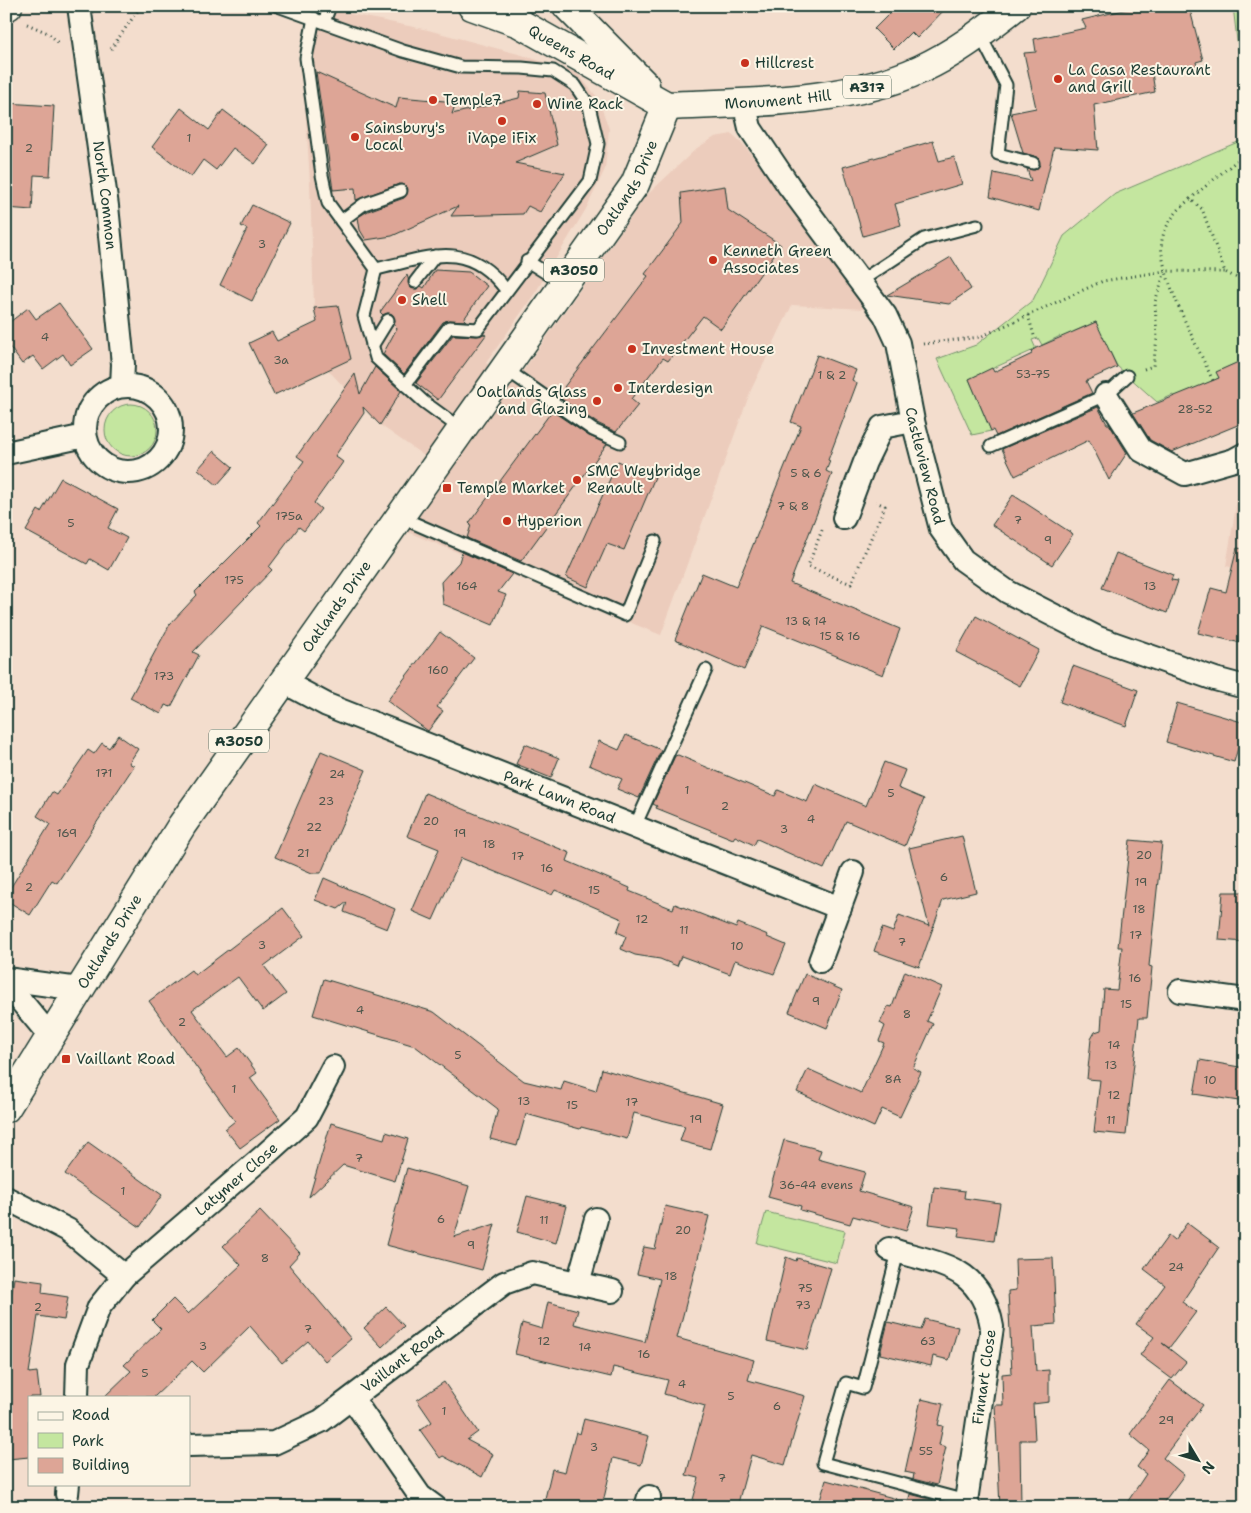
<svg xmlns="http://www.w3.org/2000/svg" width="1251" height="1513" font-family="'Shantell Sans',sans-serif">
	<rect width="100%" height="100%" fill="#f3ddcd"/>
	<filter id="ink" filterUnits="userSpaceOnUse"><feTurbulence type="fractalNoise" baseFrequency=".02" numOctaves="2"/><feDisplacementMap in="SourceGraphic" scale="10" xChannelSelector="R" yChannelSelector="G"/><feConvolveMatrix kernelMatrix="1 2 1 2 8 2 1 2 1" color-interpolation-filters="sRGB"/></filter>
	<g filter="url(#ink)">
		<g fill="#ecccbc">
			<polygon points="312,6 428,30 522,55 577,73 598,98 609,129 605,169 586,209 535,293 486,363 514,384 646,196 697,148 715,137 732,134 742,143 815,233 864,309 792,305 751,390 661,635 400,529 443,469 380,425 328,370 314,308 310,183 302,50"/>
			<polygon points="1245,473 1245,570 1226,566 1241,476"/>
		</g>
		<g fill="#c4e69f" stroke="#72926a">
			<polygon points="1233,6 1245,6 1245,109"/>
			<polygon points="1245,139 1245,367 1239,362 1217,372 1219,378 1175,398 1173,395 1157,402 1117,366 1109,350 1102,353 1096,322 1075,331 1062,340 1060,336 1042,345 1038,338 1032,340 1036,349 969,379 991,431 972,435 937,359 976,345 1033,300 1064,236 1115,194"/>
			<circle cx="131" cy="430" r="26"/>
			<polygon points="766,1212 845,1231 837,1263 757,1243"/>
		</g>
		<g fill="#dda596" stroke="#1f3d34">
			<polygon points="884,6 948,6 917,38 911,32 894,49 874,29 891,12"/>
			<polygon points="1140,6 1189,6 1203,60 1196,62 1197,66 1152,73 1155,92 1094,105 1098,150 1054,147 1039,211 990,197 994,173 1031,181 1027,169 1035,170 1040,165 1038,157 1023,153 1011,113 1036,108 1024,53 1036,52 1034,39 1086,28 1082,20"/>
			<polygon points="316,72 396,108 399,97 456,102 452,114 519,98 520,91 545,93 557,145 515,163 565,173 540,212 528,206 523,214 451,216 458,206 392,236 366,240 360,230 358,217 368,211 404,198 408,189 405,185 399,184 356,200 355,188 333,190"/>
			<polygon points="6,103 54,106 50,176 34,175 32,210 6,208"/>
			<polygon points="181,108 209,130 223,110 269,145 255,164 233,148 216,170 203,160 191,177 152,147"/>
			<polygon points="933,141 939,161 954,157 962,184 895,204 901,225 863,236 843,167"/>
			<polygon points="725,186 728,210 781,245 721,329 703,316 668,361 663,358 631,399 638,405 616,432 597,423 561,399 568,390 564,387 648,276 645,274 683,223 681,193"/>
			<polygon points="252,205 290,223 252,301 220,285 247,229 241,226"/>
			<polygon points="951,257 971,289 949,304 887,295"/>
			<polygon points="435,270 469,272 487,286 464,319 466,321 449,320 443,322 404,374 383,354 397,328 394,325 395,320 392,314 388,313 383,315 380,312 407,275 411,288 417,289 421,286 424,288"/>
			<polygon points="59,303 93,349 70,365 63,354 43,369 33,356 22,364 6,342 6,325 28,308 36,319"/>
			<polygon points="338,306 351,359 274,395 249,343 272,332 277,341 317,322 314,308"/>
			<polygon points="1096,322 1117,367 1086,381 1092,393 996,436 993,430 991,431 969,379 992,368 994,372 1032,354 1031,351 1036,348"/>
			<polygon points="484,334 486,335 438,400 416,383 453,335 477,336"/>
			<polygon points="817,355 856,370 852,380 857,383 828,460 830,461 826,471 832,474 790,583 900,629 883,675 763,626 744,670 675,640 702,573 736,587 801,426 791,422"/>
			<polygon points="1245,359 1245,422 1172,452 1150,440 1133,413 1219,378 1216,372"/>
			<polygon points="375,367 401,391 380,425 363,407 364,413 335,456 343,462 314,503 321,509 304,531 299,527 269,567 272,570 193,652 199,655 171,707 165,705 161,714 130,698 170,624 197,595 195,592 261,526 258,523 304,461 297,456 355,374 360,394"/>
			<polygon points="1098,407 1107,424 1109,424 1127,453 1109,480 1089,440 1015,476 1002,449"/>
			<polygon points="552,411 589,436 607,444 521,561 467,538 471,525 469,523"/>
			<polygon points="214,451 233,467 217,485 198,469"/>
			<polygon points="618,461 655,477 624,550 607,544 588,587 566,577"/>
			<polygon points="61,478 118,509 108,528 127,538 109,570 90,559 87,564 26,531 38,510 41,512"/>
			<polygon points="1013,495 1073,534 1052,565 992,525"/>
			<polygon points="1237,548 1245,549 1245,644 1198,633 1211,588 1226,592"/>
			<polygon points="462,552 512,574 498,592 506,595 493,625 443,604 441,582 459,562"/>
			<polygon points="1116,553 1173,575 1171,580 1178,581 1167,613 1102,588"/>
			<polygon points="976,616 1039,650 1020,686 956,652"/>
			<polygon points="440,632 474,658 437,707 443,711 428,731 387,701"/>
			<polygon points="1073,666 1138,690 1126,726 1060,702"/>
			<polygon points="1177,703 1245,723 1234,762 1166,742"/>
			<polygon points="118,735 138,749 129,763 134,766 57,883 52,880 30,915 6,900 6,895 50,824 37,816 52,792 57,795 88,750 94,754 102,743 109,748"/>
			<polygon points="626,735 661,750 639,798 617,789 622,779 589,765 599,741 619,750"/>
			<polygon points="525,744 559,758 551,778 516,764"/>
			<polygon points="321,751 366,770 321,873 312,873 275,857"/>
			<polygon points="678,755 775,796 778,790 807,802 815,784 866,806 884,762 905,770 898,788 924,799 905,846 846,821 824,869 757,839 754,845 735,836 733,839 656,808 657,806 653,804 675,756"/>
			<polygon points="425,793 570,853 567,861 630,888 629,891 673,909 675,904 736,928 738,923 768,935 767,937 786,945 774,974 735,960 730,974 681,956 677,966 660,959 635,955 621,949 626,936 617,932 622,919 555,890 552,895 461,858 433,920 412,911 439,849 407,836"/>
			<polygon points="962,836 976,892 943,900 919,967 874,951 882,928 893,932 899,915 929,926 909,848"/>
			<polygon points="1130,840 1162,843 1149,966 1152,967 1147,1018 1139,1018 1126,1135 1094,1132 1100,1080 1087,1079 1091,1039 1095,1032 1101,1030 1104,989 1117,990 1122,947 1118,947"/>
			<polygon points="324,878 395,909 387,929 344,912 347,902 338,909 315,900"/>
			<polygon points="1223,892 1245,892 1245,942 1219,940"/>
			<polygon points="283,908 304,936 264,966 286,994 263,1011 238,977 192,1010 227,1057 239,1048 257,1073 250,1078 280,1119 240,1148 225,1129 235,1121 149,1001 191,970 195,975"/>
			<polygon points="905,971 942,987 927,1021 933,1024 913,1068 921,1072 900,1117 882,1109 874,1127 797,1092 808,1069 861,1093 884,1043 879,1041 885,1026 880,1023 888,1006 892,1007"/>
			<polygon points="805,974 842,990 827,1028 789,1012"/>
			<polygon points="324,979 434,1012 524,1081 561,1090 564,1081 596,1091 602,1069 723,1104 710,1149 680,1141 685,1126 634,1113 627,1139 581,1127 580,1129 526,1114 517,1146 490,1139 498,1109 415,1046 313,1015"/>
			<polygon points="1200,1060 1245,1068 1245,1102 1194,1094"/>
			<polygon points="331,1123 384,1139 386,1132 408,1139 395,1181 343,1165 309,1197"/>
			<polygon points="784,1140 821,1150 818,1159 865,1172 859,1191 914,1207 906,1231 853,1216 850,1224 800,1210 801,1206 768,1197"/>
			<polygon points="88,1142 162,1195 140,1227 65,1174"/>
			<polygon points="407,1168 469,1186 454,1237 495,1224 482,1270 386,1245"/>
			<polygon points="934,1187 965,1191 964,1198 1000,1203 994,1241 958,1236 960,1228 929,1224"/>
			<polygon points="527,1196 566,1206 556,1243 517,1232"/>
			<polygon points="665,1206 709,1216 677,1338 754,1360 748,1380 805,1396 785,1465 751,1455 737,1507 691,1507 699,1478 686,1475 705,1406 664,1394 668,1380 613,1367 611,1377 515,1354 522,1323 542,1329 548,1302 578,1310 574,1324 645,1342 660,1279 637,1274 644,1247 655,1249"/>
			<polygon points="260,1211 300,1253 289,1265 351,1339 325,1361 308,1341 282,1363 250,1326 203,1372 192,1361 154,1397 104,1397 131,1371 124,1365 161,1329 152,1320 173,1299 188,1314 241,1265 223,1246"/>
			<polygon points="1187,1223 1219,1247 1182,1302 1196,1312 1169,1348 1162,1343 1186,1362 1172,1379 1140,1355 1154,1337 1136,1324 1165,1285 1144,1269 1168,1236 1174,1241"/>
			<polygon points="786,1257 796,1261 797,1258 831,1268 807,1350 767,1341"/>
			<polygon points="1053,1258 1056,1324 1033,1326 1036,1371 1049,1370 1049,1402 1033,1404 1035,1440 1020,1440 1021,1507 1000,1507 995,1405 1003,1405 1002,1374 1012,1373 1008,1291 1016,1290 1015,1259"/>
			<polygon points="14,1278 43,1282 42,1293 68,1297 64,1320 38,1316 29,1373 37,1372 40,1397 29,1397 29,1457 8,1459 6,1328"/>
			<polygon points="386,1307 404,1326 382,1347 364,1328"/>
			<polygon points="925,1319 958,1327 949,1360 933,1356 931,1366 880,1354 888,1322 921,1330"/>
			<polygon points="1170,1380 1203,1405 1163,1458 1184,1475 1160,1507 1124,1507 1146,1474 1137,1467 1149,1450 1130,1434"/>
			<polygon points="444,1382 478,1432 467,1440 493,1454 482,1477 443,1456 440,1458 420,1430 432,1422 417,1400"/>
			<polygon points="921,1399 943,1404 938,1425 943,1426 939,1445 946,1447 937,1485 913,1479 914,1474 905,1472"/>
			<polygon points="584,1419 649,1436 641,1465 613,1458 602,1507 543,1507 552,1469 565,1472 576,1432 580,1434"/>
			<polygon points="826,1480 897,1499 896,1507 818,1507"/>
			<polygon points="910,1494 933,1500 932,1507 907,1507"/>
		</g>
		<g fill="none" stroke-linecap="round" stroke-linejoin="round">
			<g stroke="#1f3d34" stroke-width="15">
				<g id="service">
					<polyline points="278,6 403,51 461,67 522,68 553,71 575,85 589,106 598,144 590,181 478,329 449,327 405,385"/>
					<polyline points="314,18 306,58 322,175 328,203 376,269 364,316 376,358 424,402 461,429"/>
					<polyline points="324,22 330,6"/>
					<polyline points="980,35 1006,85 998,154 1033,163"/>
					<polyline points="341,221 364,204 401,191"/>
					<polyline points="527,261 564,284"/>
					<path d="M376 269C430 257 467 238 506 290"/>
					<polyline points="415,282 435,256"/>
					<polyline points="859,282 924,239 977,225"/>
					<polyline points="372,346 388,320"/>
					<polyline points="504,368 593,430 620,442"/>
					<polyline points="991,446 1106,395 1127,376"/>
					<polyline points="400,517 625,615 655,541"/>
					<polyline points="635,826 706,670"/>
					<polyline points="898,1252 863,1388 846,1383 823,1463 966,1501"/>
				</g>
			</g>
			<g stroke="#1f3d34" stroke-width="26">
				<g id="minor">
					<path id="s1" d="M79 6 107 206 123 364 122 386"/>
					<path id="s2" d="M744 102 750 128 789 186 885 315 898 343 913 421 941 529 963 560 1008 592 1098 638 1215 679 1245 687"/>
					<circle cx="128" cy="429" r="43"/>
					<polyline points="1106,395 1141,450 1185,474 1234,460 1245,454"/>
					<polyline points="6,453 85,436"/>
					<polyline points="844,518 865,462 882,427 913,421"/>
					<path id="s3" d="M282 681 327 705 840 908"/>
					<polyline points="820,961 853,872"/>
					<polyline points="6,979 79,989"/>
					<polyline points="6,983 50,1036"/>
					<polyline points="1180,991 1245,1000"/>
					<polyline points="6,1198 68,1230 124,1276"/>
					<path d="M889 1249C940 1265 981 1265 992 1327L966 1501 969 1507"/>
					<polyline points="578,1283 596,1219"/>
					<path id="s4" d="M77 1397 78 1364 99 1307 124 1276 266 1154 307 1117 333 1067"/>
					<polyline points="352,1398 420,1496 435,1507"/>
					<path id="s5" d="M189 1445 274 1443 321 1421 504 1283 532 1273 612 1291"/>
					<polyline points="67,1494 68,1484"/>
					<polyline points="646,1507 649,1497"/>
				</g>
			</g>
			<g stroke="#1f3d34" stroke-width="31">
				<g id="primary">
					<path id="s6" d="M472 6 519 23 667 106"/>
					<polyline points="567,6 645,85"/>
					<polyline points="6,7 8,6"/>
					<path id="s7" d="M667 106C749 102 846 104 921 69 956 53 986 29 1016 6"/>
					<path id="s8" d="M6 1108 182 825 635 184 667 106"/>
				</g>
			</g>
			<g stroke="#1f3d34" stroke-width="3" stroke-dasharray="1 4" stroke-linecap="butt">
				<polyline points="27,24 48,33 58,42"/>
				<polyline points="111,49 141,6"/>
				<polyline points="1245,154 1190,199 1202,209 1225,272 1245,282"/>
				<path d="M1190 199C1178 209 1165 224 1162 240 1156 270 1200 351 1213 381"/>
				<polyline points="1028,315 1035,339"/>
				<polyline points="923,344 980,337 1103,281 1165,271"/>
				<polyline points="1144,369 1153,366 1157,339 1155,302 1165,271 1225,272"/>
				<polyline points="822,530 808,566 851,584 885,506 876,502"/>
			</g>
			<use href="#service" stroke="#fcf5e5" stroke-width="11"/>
			<use href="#minor" stroke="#fcf5e5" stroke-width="22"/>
			<use href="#primary" stroke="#fcf5e5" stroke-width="28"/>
		</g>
	</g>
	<g fill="#c8321e" stroke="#fcf5e5" stroke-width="2">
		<circle cx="745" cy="63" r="5"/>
		<circle cx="1058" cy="79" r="5"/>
		<circle cx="433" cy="100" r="5"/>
		<circle cx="537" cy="104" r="5"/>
		<circle cx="502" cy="121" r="5"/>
		<circle cx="355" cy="137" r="5"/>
		<circle cx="713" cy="260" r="5"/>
		<circle cx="402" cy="300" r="5"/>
		<circle cx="632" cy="349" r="5"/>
		<circle cx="618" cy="388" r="5"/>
		<circle cx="597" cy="401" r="5"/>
		<circle cx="577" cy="480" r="5"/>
		<rect x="442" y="483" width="10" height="10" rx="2.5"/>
		<circle cx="507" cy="521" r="5"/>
		<rect x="61" y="1054" width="10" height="10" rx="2.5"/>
	</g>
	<g text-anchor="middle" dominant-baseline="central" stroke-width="4" stroke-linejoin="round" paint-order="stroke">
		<g font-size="12" fill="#4e574c">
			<text x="189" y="138">1</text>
			<text x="29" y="148">2</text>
			<text x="262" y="244">3</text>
			<text x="45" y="337">4</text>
			<text x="281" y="360">3a</text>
			<text x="1033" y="374">53-75</text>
			<text x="832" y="375">1 &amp; 2</text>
			<text x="1195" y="409">28-52</text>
			<text x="806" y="473">5 &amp; 6</text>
			<text x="793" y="506">7 &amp; 8</text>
			<text x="289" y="516">175a</text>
			<text x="1018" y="520">7</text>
			<text x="71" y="523">5</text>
			<text x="1048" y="540">9</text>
			<text x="234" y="580">175</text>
			<text x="467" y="586">164</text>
			<text x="1150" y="586">13</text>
			<text x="806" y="621">13 &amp; 14</text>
			<text x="840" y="636">15 &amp; 16</text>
			<text x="438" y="670">160</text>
			<text x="164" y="676">173</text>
			<text x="104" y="773">171</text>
			<text x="337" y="774">24</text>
			<text x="687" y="790">1</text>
			<text x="891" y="793">5</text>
			<text x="326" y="801">23</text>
			<text x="725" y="806">2</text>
			<text x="811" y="819">4</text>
			<text x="431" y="821">20</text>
			<text x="314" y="827">22</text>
			<text x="784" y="829">3</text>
			<text x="67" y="833">169</text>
			<text x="460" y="833">19</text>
			<text x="489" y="844">18</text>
			<text x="303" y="853">21</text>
			<text x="1144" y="855">20</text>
			<text x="518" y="856">17</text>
			<text x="547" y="868">16</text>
			<text x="944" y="877">6</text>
			<text x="1141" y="882">19</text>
			<text x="29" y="887">2</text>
			<text x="594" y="890">15</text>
			<text x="1139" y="909">18</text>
			<text x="642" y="919">12</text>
			<text x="684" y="930">11</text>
			<text x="1136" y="935">17</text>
			<text x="902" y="942">7</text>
			<text x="262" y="945">3</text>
			<text x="737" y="946">10</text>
			<text x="1135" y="978">16</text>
			<text x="816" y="1001">9</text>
			<text x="1126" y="1004">15</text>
			<text x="360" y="1010">4</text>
			<text x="907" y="1014">8</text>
			<text x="182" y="1022">2</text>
			<text x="1114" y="1045">14</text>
			<text x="458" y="1055">5</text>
			<text x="1111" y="1065">13</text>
			<text x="893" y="1079">8A</text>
			<text x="1210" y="1080">10</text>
			<text x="234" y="1089">1</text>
			<text x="1114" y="1095">12</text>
			<text x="524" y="1101">13</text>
			<text x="632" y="1102">17</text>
			<text x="572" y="1105">15</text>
			<text x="696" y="1119">19</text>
			<text x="1111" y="1120">11</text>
			<text x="359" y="1158">7</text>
			<text x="816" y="1185">36-44 evens</text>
			<text x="123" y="1191">1</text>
			<text x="441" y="1219">6</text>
			<text x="544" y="1220">11</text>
			<text x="683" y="1230">20</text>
			<text x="471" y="1245">9</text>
			<text x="265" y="1258">8</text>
			<text x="1176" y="1267">24</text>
			<text x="671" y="1276">18</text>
			<text x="805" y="1288">75</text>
			<text x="803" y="1305">73</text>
			<text x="38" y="1307">2</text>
			<text x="308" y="1329">7</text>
			<text x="544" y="1341">12</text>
			<text x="928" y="1341">63</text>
			<text x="203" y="1346">3</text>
			<text x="585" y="1347">14</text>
			<text x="644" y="1354">16</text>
			<text x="145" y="1373">5</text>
			<text x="682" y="1384">4</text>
			<text x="731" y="1396">5</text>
			<text x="777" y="1406">6</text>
			<text x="444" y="1411">1</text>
			<text x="1166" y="1420">29</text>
			<text x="594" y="1447">3</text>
			<text x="926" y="1451">55</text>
			<text x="722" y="1478">7</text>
		</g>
		<g fill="#fcf5e5" stroke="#617469" stroke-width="1">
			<rect x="843" y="75.5" width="48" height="23" rx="4"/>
			<rect x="544" y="258.5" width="60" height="23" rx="4"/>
			<rect x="209" y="729.5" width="60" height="23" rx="4"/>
		</g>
		<g font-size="14" font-weight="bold" fill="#1f3d34">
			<text x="867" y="87">A317</text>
			<text x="574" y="270">A3050</text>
			<text x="239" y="741">A3050</text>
		</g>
		<g font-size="15" fill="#1f3d34" stroke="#fcf5e5">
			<text stroke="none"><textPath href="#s6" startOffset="110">Queens Road</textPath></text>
			<text stroke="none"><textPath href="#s7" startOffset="111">Monument Hill</textPath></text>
			<text stroke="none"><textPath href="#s8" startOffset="1111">Oatlands Drive</textPath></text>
			<text stroke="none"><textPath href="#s1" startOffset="191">North Common</textPath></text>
			<text stroke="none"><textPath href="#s2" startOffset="414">Castleview Road</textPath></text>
			<text stroke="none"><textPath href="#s8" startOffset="601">Oatlands Drive</textPath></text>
			<text stroke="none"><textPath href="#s3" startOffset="301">Park Lawn Road</textPath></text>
			<text stroke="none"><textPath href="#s8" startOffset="196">Oatlands Drive</textPath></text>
			<text stroke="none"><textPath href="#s4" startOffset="282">Latymer Close</textPath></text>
			<text stroke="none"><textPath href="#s5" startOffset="239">Vaillant Road</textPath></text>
			<text transform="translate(984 1377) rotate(-82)">Finnart Close</text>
		</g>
		<g font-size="15" fill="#1f3d34" stroke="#fcf5e5" text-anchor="start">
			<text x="755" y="63">Hillcrest</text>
			<text x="1068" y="70">La Casa Restaurant<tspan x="1068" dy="17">and Grill</tspan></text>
			<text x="443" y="100">Temple7</text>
			<text x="547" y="104">Wine Rack</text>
			<text x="365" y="128">Sainsbury's<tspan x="365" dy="17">Local</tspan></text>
			<text x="502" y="138" text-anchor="middle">iVape iFix</text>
			<text x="723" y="251">Kenneth Green<tspan x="723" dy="17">Associates</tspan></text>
			<text x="412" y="300">Shell</text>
			<text x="642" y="349">Investment House</text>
			<text x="628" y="388">Interdesign</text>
			<text x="587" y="392" text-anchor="end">Oatlands Glass<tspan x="587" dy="17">and Glazing</tspan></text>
			<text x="587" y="471">SMC Weybridge<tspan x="587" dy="17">Renault</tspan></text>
			<text x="457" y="488">Temple Market</text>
			<text x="517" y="521">Hyperion</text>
			<text x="76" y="1059">Vaillant Road</text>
		</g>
	</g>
	<rect width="1251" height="1513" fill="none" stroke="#fcf5e5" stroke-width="25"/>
	<rect x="12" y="12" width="1226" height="1488" fill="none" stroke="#1f3d34" stroke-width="2" filter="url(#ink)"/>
	<rect x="28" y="1396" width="162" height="90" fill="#fcf5e5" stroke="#a4ab9e"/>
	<rect x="38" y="1412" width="25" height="8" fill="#fcf5e5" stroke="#a4ab9e"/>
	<text x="72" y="1420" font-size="15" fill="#1f3d34">Road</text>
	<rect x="38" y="1433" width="25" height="15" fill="#c4e69f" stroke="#a4ab9e"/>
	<text x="72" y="1446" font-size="15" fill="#1f3d34">Park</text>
	<rect x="38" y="1458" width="25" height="15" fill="#dda596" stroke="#a4ab9e"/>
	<text x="72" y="1470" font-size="15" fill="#1f3d34">Building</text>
	<g transform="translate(1198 1460) rotate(128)" stroke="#fcf5e5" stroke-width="4" paint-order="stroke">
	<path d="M0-4L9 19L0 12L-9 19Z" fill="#1f3d34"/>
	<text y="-8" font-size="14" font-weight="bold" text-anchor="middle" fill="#1f3d34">N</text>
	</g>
</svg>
